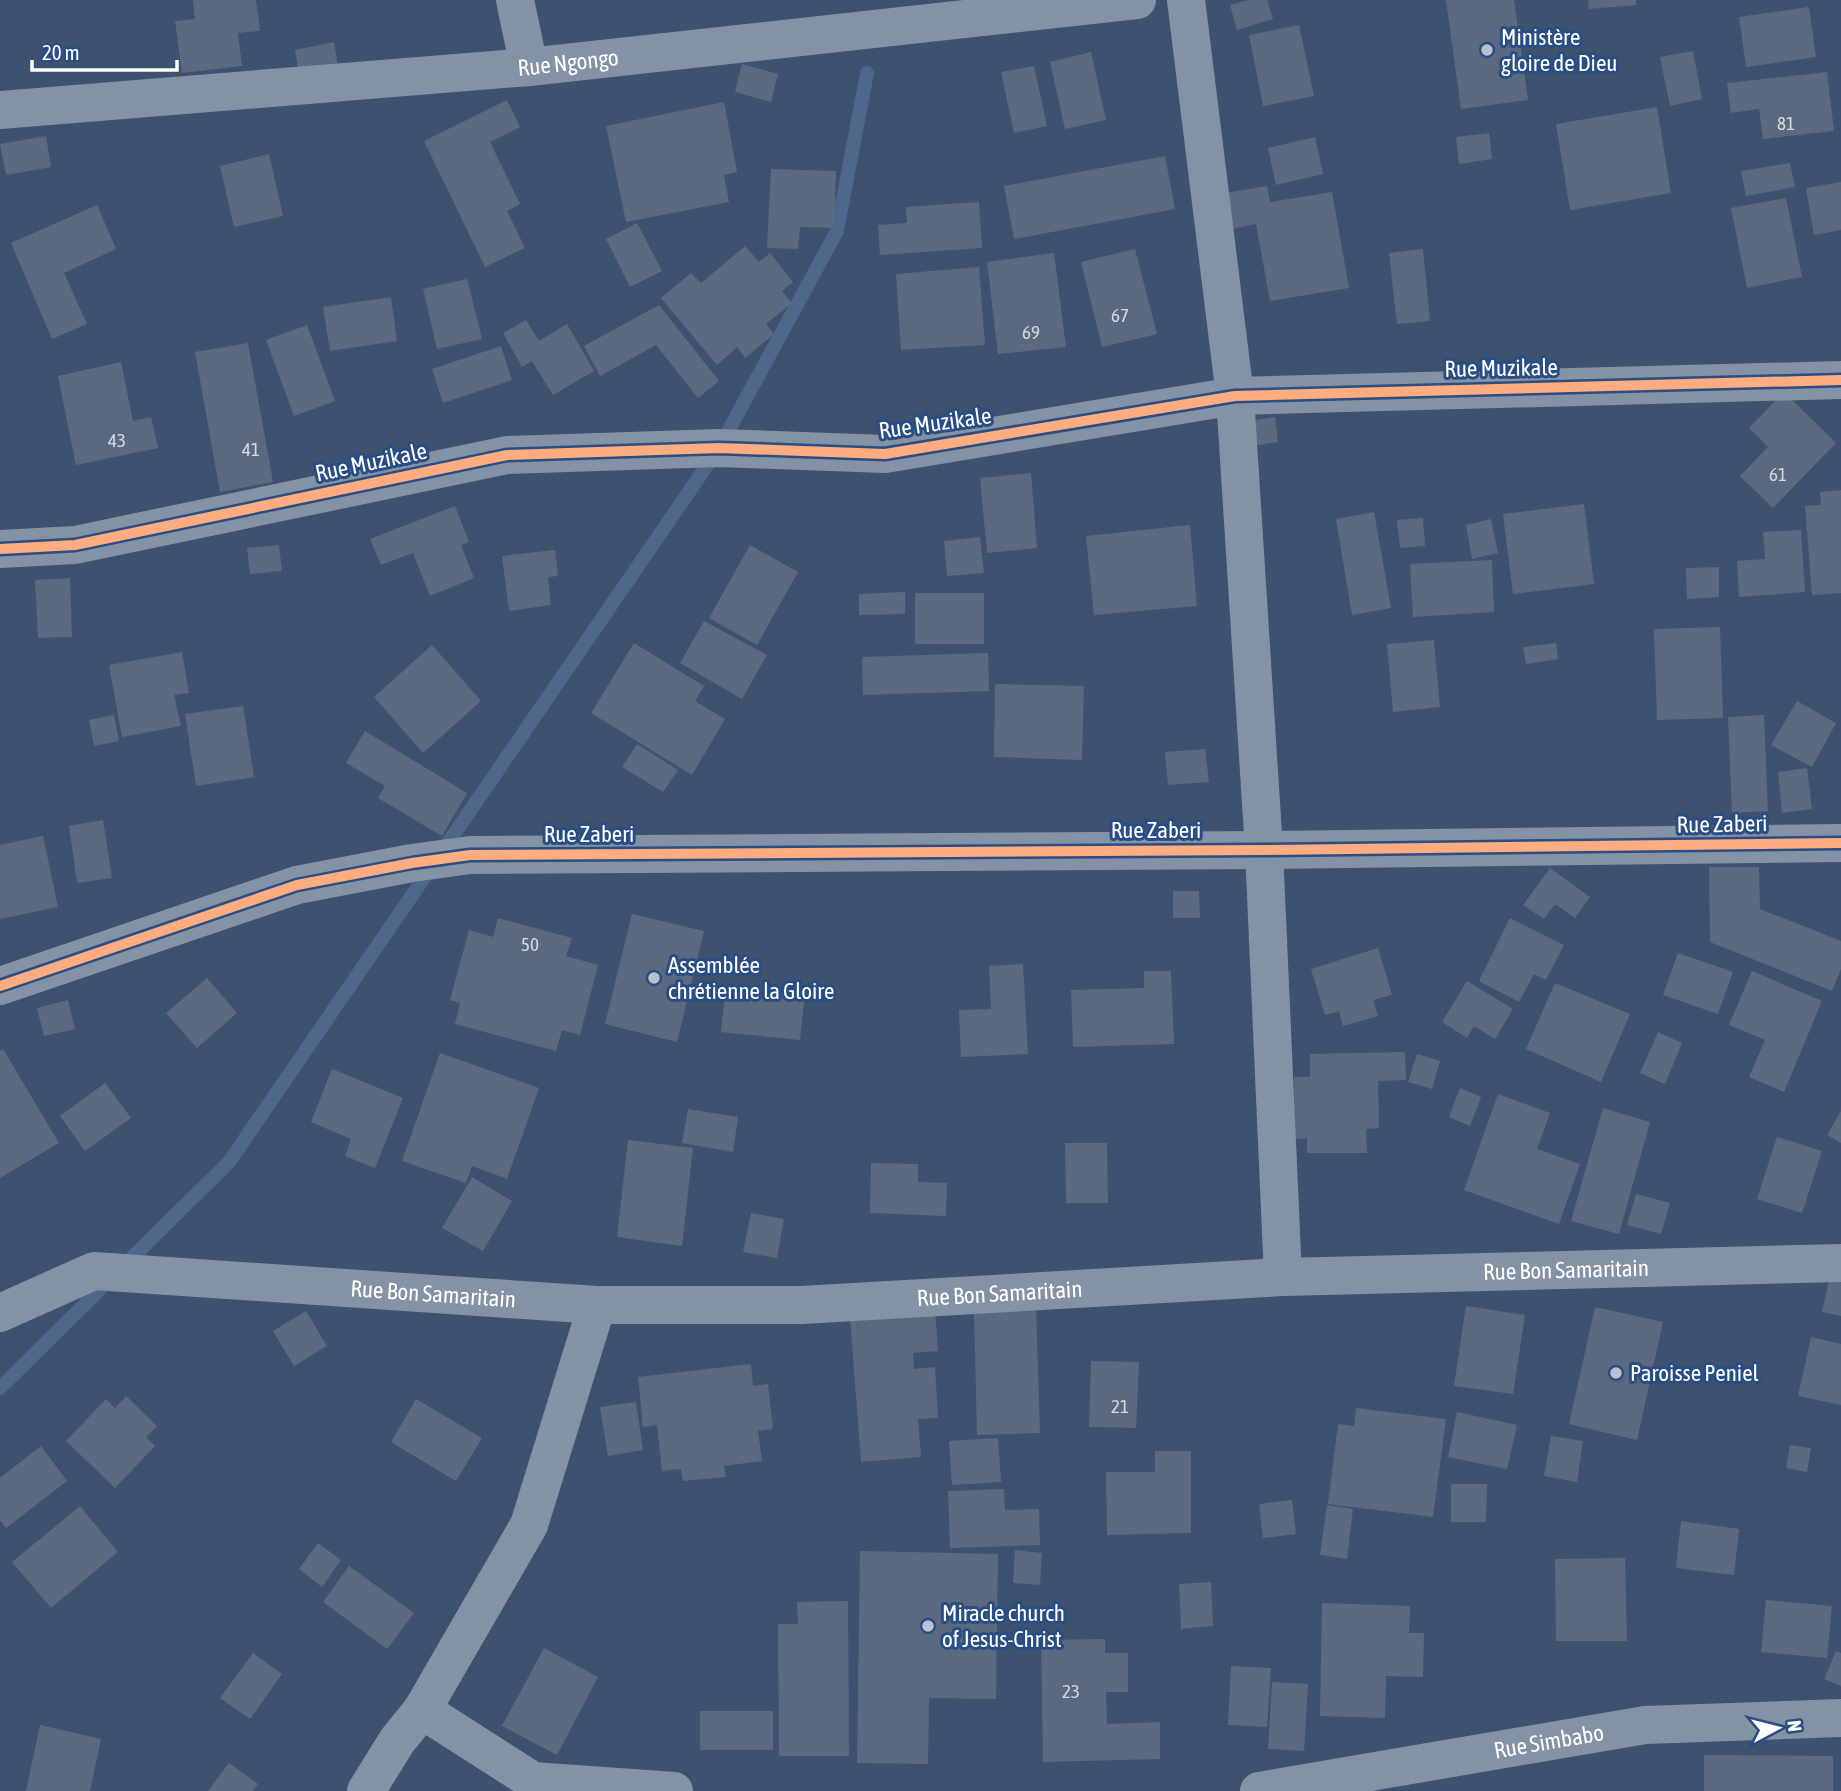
<svg xmlns="http://www.w3.org/2000/svg" width="1841" height="1791" font-family="'Asap Condensed',sans-serif">
	<rect width="100%" height="100%" fill="#3e526f"/>
	<g fill="none" stroke-linecap="round" stroke-linejoin="round">
		<polyline stroke="#4d668a" stroke-width="14" points="0,1388 229,1162 719,448 837,231 867,73"/>
	</g>
	<g fill="#5a6980">
		<polygon points="193,0 256,0 260,31 238,33 242,66 182,73 175,21 195,19"/>
		<polygon points="1248,0 1267,0 1273,19 1237,30 1230,5"/>
		<polygon points="1446,0 1514,0 1528,100 1461,109"/>
		<polygon points="1588,0 1636,0 1636,5 1589,9"/>
		<polygon points="1809,7 1816,57 1746,67 1739,17"/>
		<polygon points="1299,25 1314,96 1263,106 1249,35"/>
		<polygon points="334,42 339,75 300,81 295,50"/>
		<polygon points="1693,51 1702,99 1670,106 1660,57"/>
		<polygon points="1091,52 1106,120 1065,129 1050,62"/>
		<polygon points="742,64 778,74 771,102 735,92"/>
		<polygon points="1034,66 1047,126 1014,133 1001,72"/>
		<polygon points="1827,72 1834,131 1763,139 1759,109 1731,113 1727,83"/>
		<polygon points="507,100 520,127 490,142 520,204 507,211 525,248 485,267 424,141"/>
		<polygon points="724,102 737,172 724,175 729,202 626,222 606,126"/>
		<polygon points="1657,107 1671,193 1570,210 1556,124"/>
		<polygon points="1489,133 1492,159 1459,164 1456,137"/>
		<polygon points="46,136 51,167 6,175 0,144"/>
		<polygon points="1315,137 1323,174 1276,185 1268,148"/>
		<polygon points="269,154 283,216 234,227 220,166"/>
		<polygon points="1165,156 1175,209 1014,239 1004,186"/>
		<polygon points="1790,163 1795,187 1746,196 1741,171"/>
		<polygon points="771,169 836,171 834,228 800,227 798,249 767,248"/>
		<polygon points="1841,182 1841,230 1814,235 1806,188"/>
		<polygon points="1267,186 1270,202 1332,192 1349,288 1270,301 1256,224 1231,229 1225,193"/>
		<polygon points="1786,198 1802,277 1747,288 1731,208"/>
		<polygon points="979,202 982,248 880,255 878,225 907,223 906,207"/>
		<polygon points="97,205 116,249 64,273 87,324 52,339 11,243"/>
		<polygon points="637,223 662,271 630,287 606,239"/>
		<polygon points="745,246 759,262 770,253 793,282 782,291 792,303 766,324 774,334 745,358 737,347 717,365 661,298 691,273 701,283"/>
		<polygon points="1135,249 1157,334 1102,347 1081,262"/>
		<polygon points="1423,249 1430,321 1397,324 1389,253"/>
		<polygon points="1054,253 1066,347 998,354 987,262"/>
		<polygon points="979,267 985,345 901,350 896,274"/>
		<polygon points="467,279 482,339 437,349 423,289"/>
		<polygon points="391,297 397,341 330,351 323,307"/>
		<polygon points="659,305 719,381 698,398 656,345 600,376 584,346"/>
		<polygon points="526,320 539,341 567,324 594,371 553,395 532,361 522,367 503,333"/>
		<polygon points="307,325 335,401 294,416 266,340"/>
		<polygon points="248,343 273,482 220,492 195,352"/>
		<polygon points="501,346 512,380 443,403 432,369"/>
		<polygon points="121,362 133,421 151,417 158,448 76,465 58,376"/>
		<polygon points="1784,392 1836,443 1773,508 1740,476 1768,447 1749,428"/>
		<polygon points="1275,417 1278,442 1252,446 1248,421"/>
		<polygon points="1031,473 1037,548 987,553 980,478"/>
		<polygon points="1841,490 1841,593 1812,595 1805,506 1821,505 1820,492"/>
		<polygon points="1584,504 1594,584 1513,594 1503,514"/>
		<polygon points="455,506 469,542 461,545 474,578 430,596 413,553 381,565 370,539"/>
		<polygon points="1374,512 1391,608 1352,615 1336,519"/>
		<polygon points="1423,518 1425,546 1400,548 1397,520"/>
		<polygon points="1491,519 1498,553 1472,559 1466,525"/>
		<polygon points="1190,525 1197,606 1094,615 1086,536"/>
		<polygon points="1801,530 1805,592 1739,597 1737,561 1765,559 1763,532"/>
		<polygon points="980,537 984,573 947,576 944,541"/>
		<polygon points="279,545 282,571 250,574 247,548"/>
		<polygon points="750,545 798,572 757,645 709,618"/>
		<polygon points="555,550 558,576 548,577 551,605 509,611 502,556"/>
		<polygon points="1492,560 1494,612 1413,617 1410,564"/>
		<polygon points="1719,567 1719,597 1687,599 1686,568"/>
		<polygon points="70,578 72,637 38,638 35,580"/>
		<polygon points="905,592 905,614 859,615 859,594"/>
		<rect x="915" y="593" width="69" height="51"/>
		<polygon points="704,621 767,655 742,699 680,663"/>
		<polygon points="1720,627 1723,718 1657,720 1654,629"/>
		<polygon points="1434,640 1440,707 1393,712 1387,644"/>
		<polygon points="634,643 704,686 695,701 725,719 692,775 591,713"/>
		<polygon points="1556,643 1558,659 1526,664 1523,647"/>
		<polygon points="432,645 481,701 423,753 374,697"/>
		<polygon points="182,652 189,693 174,695 181,726 122,737 109,665"/>
		<polygon points="988,653 989,691 863,695 862,657"/>
		<polygon points="995,684 1084,686 1082,760 994,757"/>
		<polygon points="1797,701 1836,723 1812,767 1771,745"/>
		<polygon points="243,706 254,777 196,786 185,714"/>
		<polygon points="114,715 119,741 94,746 89,720"/>
		<polygon points="1764,715 1768,811 1732,813 1728,717"/>
		<polygon points="365,731 467,793 442,836 378,798 385,786 346,763"/>
		<polygon points="637,744 678,770 663,792 622,767"/>
		<polygon points="1205,749 1209,782 1168,785 1165,752"/>
		<polygon points="1807,768 1812,809 1782,813 1778,772"/>
		<polygon points="103,820 112,878 77,883 69,826"/>
		<polygon points="43,836 58,907 0,919 0,845"/>
		<polygon points="1709,867 1759,867 1760,909 1841,941 1841,969 1832,991 1710,942"/>
		<polygon points="1550,868 1590,897 1575,918 1555,904 1544,919 1523,905"/>
		<polygon points="1173,891 1199,891 1200,918 1173,918"/>
		<polygon points="632,914 704,931 677,1042 605,1024"/>
		<polygon points="498,918 572,938 566,956 598,965 580,1035 562,1030 556,1051 455,1024 460,1003 450,1000 469,930 493,937"/>
		<polygon points="1510,918 1564,945 1546,980 1534,974 1519,1002 1479,981"/>
		<polygon points="1378,948 1392,995 1373,1000 1378,1016 1343,1026 1339,1011 1325,1015 1311,969"/>
		<polygon points="1678,953 1733,972 1718,1014 1663,995"/>
		<polygon points="1023,964 1028,1054 961,1057 959,1010 991,1009 989,966"/>
		<polygon points="1144,971 1171,971 1174,1044 1073,1047 1071,990 1144,988"/>
		<polygon points="1752,971 1822,1001 1784,1092 1749,1077 1765,1040 1729,1025"/>
		<polygon points="207,978 237,1013 197,1048 166,1013"/>
		<polygon points="1467,981 1513,1009 1495,1039 1474,1026 1467,1038 1442,1022"/>
		<polygon points="1555,983 1630,1014 1601,1082 1526,1049"/>
		<polygon points="726,985 805,994 800,1040 721,1032"/>
		<polygon points="68,1000 75,1029 44,1036 37,1008"/>
		<polygon points="1658,1032 1682,1043 1665,1084 1640,1073"/>
		<polygon points="3,1049 59,1143 0,1178 0,1051"/>
		<polygon points="1405,1052 1406,1080 1378,1081 1379,1128 1366,1129 1367,1153 1307,1153 1307,1138 1295,1139 1294,1077 1310,1077 1310,1054"/>
		<polygon points="440,1053 539,1088 507,1179 472,1166 466,1183 402,1161"/>
		<polygon points="1417,1054 1440,1061 1432,1089 1408,1082"/>
		<polygon points="332,1069 403,1098 375,1168 345,1156 351,1139 311,1122"/>
		<polygon points="105,1083 131,1118 85,1151 60,1116"/>
		<polygon points="1460,1088 1481,1097 1470,1126 1449,1117"/>
		<polygon points="1498,1094 1550,1113 1537,1149 1580,1164 1559,1224 1464,1190"/>
		<polygon points="1603,1108 1650,1122 1619,1234 1571,1221"/>
		<polygon points="688,1109 738,1117 733,1152 682,1143"/>
		<polygon points="1841,1111 1841,1143 1827,1135"/>
		<polygon points="1777,1137 1822,1151 1802,1213 1757,1199"/>
		<polygon points="628,1140 693,1148 682,1246 617,1237"/>
		<polygon points="1065,1143 1107,1143 1108,1203 1066,1203"/>
		<polygon points="871,1163 918,1164 918,1182 947,1183 946,1216 870,1213"/>
		<polygon points="472,1177 512,1201 483,1251 442,1228"/>
		<polygon points="1636,1194 1670,1203 1661,1234 1627,1225"/>
		<polygon points="751,1213 784,1219 777,1258 743,1252"/>
		<polygon points="1830,1275 1841,1277 1841,1316 1822,1312"/>
		<polygon points="1466,1306 1525,1315 1513,1394 1454,1386"/>
		<polygon points="1036,1307 1040,1433 977,1435 974,1309"/>
		<polygon points="1595,1307 1663,1322 1637,1440 1569,1424"/>
		<polygon points="306,1311 327,1346 294,1366 273,1331"/>
		<polygon points="935,1311 938,1351 913,1353 914,1369 935,1367 938,1418 918,1419 921,1457 861,1462 850,1317"/>
		<polygon points="1811,1337 1841,1344 1841,1405 1798,1396"/>
		<polygon points="1091,1361 1139,1362 1136,1428 1089,1427"/>
		<polygon points="751,1364 753,1386 768,1384 773,1429 758,1431 762,1461 724,1466 726,1477 683,1481 681,1469 662,1471 657,1425 643,1427 638,1377"/>
		<polygon points="126,1396 157,1426 146,1437 155,1446 115,1488 66,1441 106,1399 115,1408"/>
		<polygon points="416,1399 482,1438 456,1481 391,1442"/>
		<polygon points="636,1402 643,1450 608,1456 600,1407"/>
		<polygon points="1356,1408 1446,1419 1433,1517 1328,1504 1338,1424 1354,1426"/>
		<polygon points="1457,1412 1517,1425 1507,1469 1448,1457"/>
		<polygon points="1551,1436 1583,1441 1577,1482 1544,1476"/>
		<polygon points="998,1438 1001,1482 952,1485 949,1441"/>
		<polygon points="1790,1445 1811,1448 1807,1472 1786,1468"/>
		<polygon points="41,1446 67,1481 6,1528 0,1520 0,1478"/>
		<polygon points="1155,1451 1191,1451 1191,1533 1107,1535 1106,1472 1155,1472"/>
		<polygon points="1451,1484 1487,1484 1486,1522 1451,1522"/>
		<polygon points="1004,1489 1005,1510 1039,1509 1040,1545 950,1548 948,1491"/>
		<polygon points="1292,1500 1296,1534 1263,1538 1259,1504"/>
		<polygon points="1327,1505 1353,1509 1347,1559 1320,1555"/>
		<polygon points="80,1506 118,1552 51,1608 12,1562"/>
		<polygon points="1681,1521 1739,1529 1734,1575 1676,1568"/>
		<polygon points="318,1543 341,1560 322,1587 299,1569"/>
		<polygon points="1015,1550 1042,1553 1040,1585 1013,1583"/>
		<polygon points="860,1551 998,1554 996,1699 929,1698 928,1764 857,1763"/>
		<polygon points="1625,1558 1627,1641 1556,1641 1555,1559"/>
		<polygon points="349,1566 414,1613 387,1649 323,1602"/>
		<polygon points="1211,1582 1213,1626 1181,1629 1179,1584"/>
		<polygon points="1766,1600 1832,1606 1827,1658 1761,1652"/>
		<polygon points="848,1601 849,1756 779,1756 778,1624 798,1624 797,1602"/>
		<polygon points="1322,1603 1410,1606 1409,1633 1424,1633 1423,1677 1386,1676 1385,1718 1320,1716"/>
		<polygon points="1105,1639 1105,1653 1128,1653 1128,1692 1106,1692 1107,1724 1160,1722 1160,1759 1043,1762 1041,1640"/>
		<polygon points="544,1648 598,1677 557,1755 502,1726"/>
		<polygon points="1836,1651 1841,1653 1841,1686 1824,1679"/>
		<polygon points="253,1653 282,1674 250,1719 220,1698"/>
		<polygon points="1231,1666 1271,1668 1267,1727 1228,1725"/>
		<polygon points="1272,1682 1308,1684 1304,1751 1268,1749"/>
		<rect x="700" y="1711" width="73" height="39"/>
		<polygon points="40,1725 101,1739 90,1791 26,1791"/>
		<polygon points="1704,1755 1833,1756 1833,1791 1704,1791"/>
		<polygon points="229,1763 258,1784 253,1791 208,1791"/>
	</g>
	<g fill="none" stroke-linecap="round" stroke-linejoin="round">
		<g stroke="#8492a5" stroke-width="38">
			<polyline points="515,0 529,67"/>
			<polyline points="1186,0 1235,396 1264,850 1283,1277"/>
			<path id="s1" d="M0 110 529 67 1137 0"/>
			<polyline points="0,549 75,545 507,455 719,448 885,454 1235,396 1841,380"/>
			<polyline points="0,986 297,885 412,863 470,855 1264,850 1841,843"/>
			<path id="s2" d="M0 1313 94 1271 597 1305H802L1283 1277 1841 1263"/>
			<polyline points="422,1710 533,1781 674,1791"/>
			<polyline points="366,1791 397,1741 422,1710 529,1525 597,1305"/>
			<path id="s3" d="M1259 1791 1645 1725 1841 1718"/>
		</g>
		<g stroke="#2a4e83" stroke-width="15">
			<g id="cycleway">
				<polyline points="0,549 75,545 507,455 719,448 885,454 1235,396 1841,380"/>
				<polyline points="0,986 297,885 412,863 470,855 1264,850 1841,843"/>
			</g>
		</g>
		<use href="#cycleway" stroke="#ffac80" stroke-width="10"/>
	</g>
	<g fill="#bbc2cd" stroke="#2a4e83" stroke-width="2.5">
		<circle cx="1487" cy="50" r="7"/>
		<circle cx="654" cy="978" r="7"/>
		<circle cx="1616" cy="1373" r="7"/>
		<circle cx="928" cy="1626" r="7"/>
	</g>
	<g text-anchor="middle" dominant-baseline="central" stroke-width="6" stroke-linejoin="round" paint-order="stroke">
		<g font-size="19" fill="#d6dadf">
			<text x="1786" y="123">81</text>
			<text x="1120" y="315">67</text>
			<text x="1031" y="332">69</text>
			<text x="117" y="440">43</text>
			<text x="251" y="449">41</text>
			<text x="1778" y="474">61</text>
			<text x="530" y="944">50</text>
			<text x="1120" y="1406">21</text>
			<text x="1071" y="1691">23</text>
		</g>
		<g font-size="23" fill="#fff" stroke="#2a4e83" text-anchor="start">
			<text x="1501" y="37">Ministère<tspan x="1501" dy="26">gloire de Dieu</tspan></text>
			<text x="668" y="965">Assemblée<tspan x="668" dy="26">chrétienne la Gloire</tspan></text>
			<text x="1630" y="1373">Paroisse Peniel</text>
			<text x="942" y="1613">Miracle church<tspan x="942" dy="26">of Jesus-Christ</tspan></text>
		</g>
		<g font-size="23" fill="#fff" stroke="#2a4e83">
			<text stroke="none"><textPath href="#s1" startOffset="570">Rue Ngongo</textPath></text>
			<text transform="translate(1501 368) rotate(-1)">Rue Muzikale</text>
			<text transform="translate(935 423) rotate(-8)">Rue Muzikale</text>
			<text transform="translate(371 462) rotate(-12)">Rue Muzikale</text>
			<text transform="translate(1722 824) rotate(-1)">Rue Zaberi</text>
			<text x="1156" y="830">Rue Zaberi</text>
			<text x="589" y="834">Rue Zaberi</text>
			<text stroke="none"><textPath href="#s2" startOffset="1577">Rue Bon Samaritain</textPath></text>
			<text stroke="none"><textPath href="#s2" startOffset="443">Rue Bon Samaritain</textPath></text>
			<text stroke="none"><textPath href="#s2" startOffset="1010">Rue Bon Samaritain</textPath></text>
			<text stroke="none"><textPath href="#s3" startOffset="294">Rue Simbabo</textPath></text>
		</g>
	</g>
	<g transform="translate(1778 1728) rotate(83)" stroke="#2a4e83" stroke-width="5" paint-order="stroke">
	<path d="M0-5L12 26L0 18L-12 26Z" fill="#ffffff"/>
	<text y="-10" font-size="19" font-weight="bold" text-anchor="middle" fill="#ffffff">N</text>
	</g>
	<path d="M32 60v10h145v-10" fill="none" stroke="#ffffff" stroke-width="3.5"/>
	<text x="42" y="60" font-size="21" fill="#ffffff" stroke="#2a4e83" stroke-width="5" paint-order="stroke">20 m</text>
</svg>
